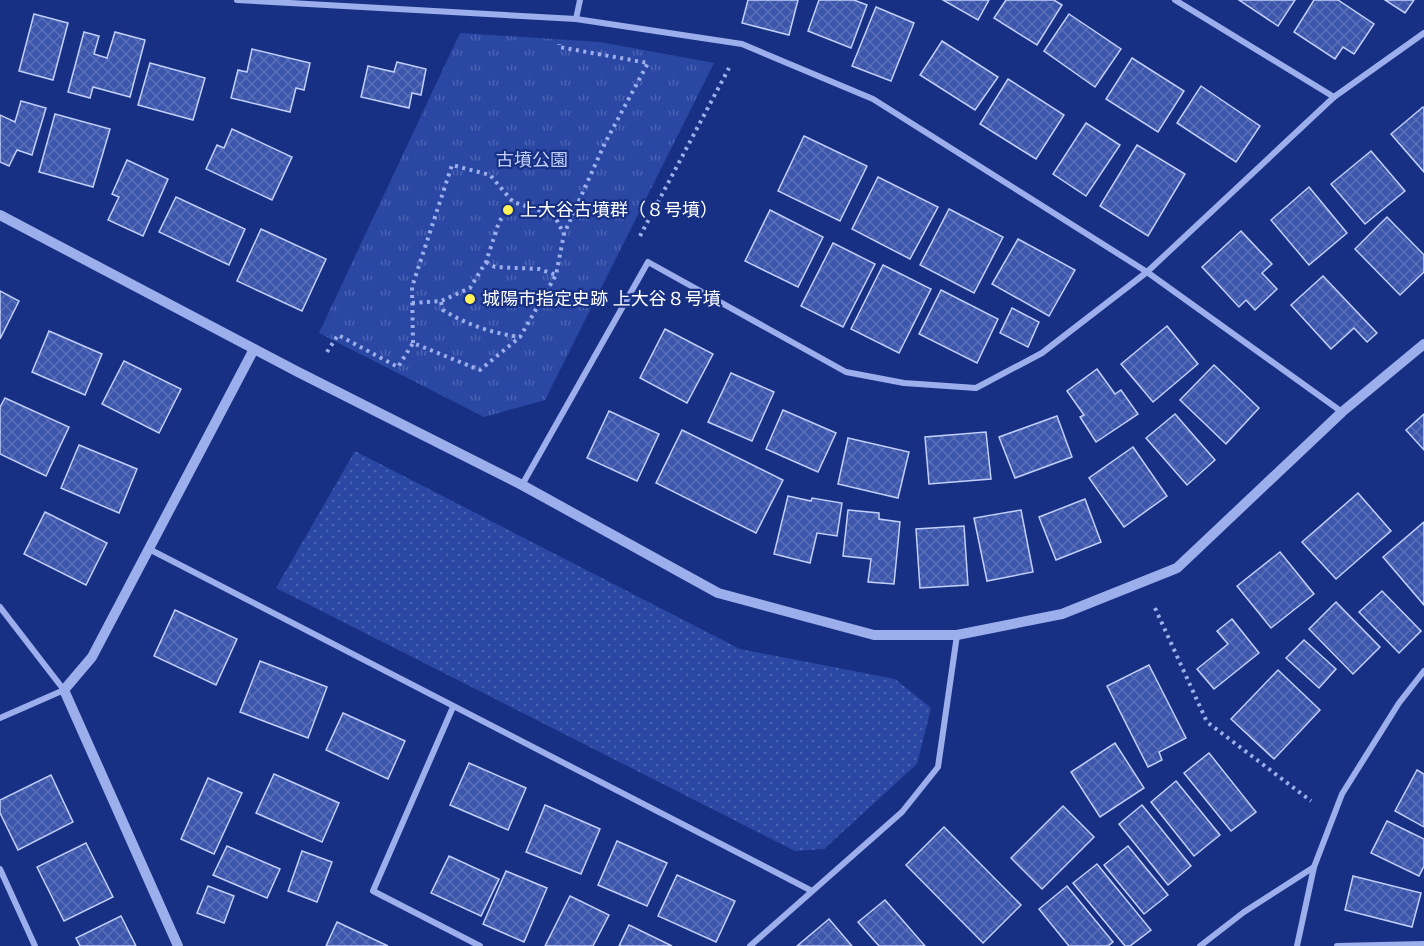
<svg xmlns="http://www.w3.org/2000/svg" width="1424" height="946" font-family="'Varela Round','Noto Sans JP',sans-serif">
	<defs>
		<pattern id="grass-dots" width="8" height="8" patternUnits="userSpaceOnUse" patternTransform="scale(1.5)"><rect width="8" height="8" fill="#2a47a3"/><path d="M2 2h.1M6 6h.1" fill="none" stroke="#4a63b1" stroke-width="1.8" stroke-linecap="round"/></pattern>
		<pattern id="park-tufts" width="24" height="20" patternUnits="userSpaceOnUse" patternTransform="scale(1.5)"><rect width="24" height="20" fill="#2a47a3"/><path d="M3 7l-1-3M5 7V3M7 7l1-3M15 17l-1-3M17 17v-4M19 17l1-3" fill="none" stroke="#4a63b1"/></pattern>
		<pattern id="building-cross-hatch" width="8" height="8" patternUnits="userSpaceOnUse" patternTransform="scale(1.5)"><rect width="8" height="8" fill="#3c56ab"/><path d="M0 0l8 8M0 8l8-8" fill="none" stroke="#596fb8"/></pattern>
	</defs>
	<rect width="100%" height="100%" fill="#183083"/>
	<polygon fill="url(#grass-dots)" points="355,451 740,649 895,679 931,708 917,764 824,849 795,851 276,588"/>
	<polygon fill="url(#park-tufts)" points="460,33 600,42 714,63 545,400 484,417 319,333"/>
	<g fill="url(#building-cross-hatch)" stroke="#c1cff9" stroke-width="1.5">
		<polygon points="748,0 798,0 789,35 742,23"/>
		<polygon points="819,0 854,0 867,5 851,48 808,31"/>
		<polygon points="943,0 989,0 978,20"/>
		<polygon points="1006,0 1054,0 1062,5 1037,45 994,18"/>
		<polygon points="1239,0 1295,0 1278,26"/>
		<polygon points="1314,0 1338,0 1374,24 1354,54 1343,47 1335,59 1294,32"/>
		<polygon points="1385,0 1414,0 1405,13"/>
		<polygon points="876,7 914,23 891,81 852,66"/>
		<polygon points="34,14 68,23 53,80 19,71"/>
		<polygon points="1069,14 1121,49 1095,87 1044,51"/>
		<polygon points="84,32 99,36 94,54 107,58 115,32 145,40 130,97 93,87 90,98 68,92"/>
		<polygon points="942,41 998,77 975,110 920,75"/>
		<polygon points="252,49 310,63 304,90 296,88 290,112 231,98 238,70 247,72"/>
		<polygon points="1132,58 1184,91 1158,132 1106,99"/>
		<polygon points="397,62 426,69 421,95 412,93 409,108 361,97 368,66 394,72"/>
		<polygon points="150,63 205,78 193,120 138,105"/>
		<polygon points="1008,79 1064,115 1036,159 980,124"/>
		<polygon points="1201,86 1260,126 1236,162 1177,123"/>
		<polygon points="21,101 46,108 32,155 17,150 9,166 0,162 0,115 15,122"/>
		<polygon points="1423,107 1424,108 1424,172 1391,134"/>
		<polygon points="55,114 110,129 93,187 39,172"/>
		<polygon points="1086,123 1120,145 1086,196 1053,174"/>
		<polygon points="232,129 292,157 272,200 206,169 217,145 224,148"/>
		<polygon points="804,136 867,166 840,221 778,191"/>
		<polygon points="1137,145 1185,174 1148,236 1100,206"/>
		<polygon points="1371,151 1405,191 1365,224 1331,184"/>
		<polygon points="127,160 168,179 143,236 108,220 119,197 112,194"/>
		<polygon points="878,177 938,207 910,259 852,229"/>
		<polygon points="1309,187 1347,233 1309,265 1271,220"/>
		<polygon points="176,197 245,229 229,265 159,232"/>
		<polygon points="949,209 1003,237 974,293 920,265"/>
		<polygon points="770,210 823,237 798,287 745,261"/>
		<polygon points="1387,217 1424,255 1424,272 1400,295 1355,249"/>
		<polygon points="261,229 326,259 302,311 237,281"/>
		<polygon points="1241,231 1272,264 1262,273 1277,289 1255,310 1246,300 1239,307 1202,267"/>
		<polygon points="1018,239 1075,270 1049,316 992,284"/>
		<polygon points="833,243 875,264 843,327 801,306"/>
		<polygon points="883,265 931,289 899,353 851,329"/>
		<polygon points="1323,276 1377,333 1367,342 1354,328 1331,349 1291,305"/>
		<polygon points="941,290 998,319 977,363 919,334"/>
		<polygon points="0,291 19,301 0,339"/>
		<polygon points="1012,308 1039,322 1028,347 1000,333"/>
		<polygon points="1167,326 1198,364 1153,402 1121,364"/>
		<polygon points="665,329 713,354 687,403 640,378"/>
		<polygon points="49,331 102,354 85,395 32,372"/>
		<polygon points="124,361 181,389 159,433 102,404"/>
		<polygon points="1214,365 1259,408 1226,444 1180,400"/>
		<polygon points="1097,369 1115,394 1121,390 1138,414 1096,442 1080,417 1084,415 1067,391"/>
		<polygon points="731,373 774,392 752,441 708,422"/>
		<polygon points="5,398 69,427 46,476 0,454 0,407"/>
		<polygon points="783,410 836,433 818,472 766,449"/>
		<polygon points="609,411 659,434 637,481 587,458"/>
		<polygon points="1175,414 1215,460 1187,485 1146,438"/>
		<polygon points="1424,414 1424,450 1406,430"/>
		<polygon points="1057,416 1072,457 1015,478 999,437"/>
		<polygon points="682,430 783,480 756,533 656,483"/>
		<polygon points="986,432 991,479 929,484 925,437"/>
		<polygon points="848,438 909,452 898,498 838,484"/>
		<polygon points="79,445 137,469 119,513 61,488"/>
		<polygon points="1133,447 1167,496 1124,527 1089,478"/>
		<polygon points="1358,493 1391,531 1336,579 1302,542"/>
		<polygon points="788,496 811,501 812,498 842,503 837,536 817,533 810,563 774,554"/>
		<polygon points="1085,499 1101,542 1056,560 1039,517"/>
		<polygon points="848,510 879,513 879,519 900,522 894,584 868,582 871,559 843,556"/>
		<polygon points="1021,510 1033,572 987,581 974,518"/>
		<polygon points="45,512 107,543 86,585 24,554"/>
		<polygon points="1424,522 1424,605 1383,557"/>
		<polygon points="964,526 968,585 920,588 916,529"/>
		<polygon points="1280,552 1314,594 1271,628 1237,586"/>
		<polygon points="1382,591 1421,631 1399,653 1359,612"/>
		<polygon points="1336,602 1380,647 1353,674 1309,629"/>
		<polygon points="175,610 237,639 216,685 154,656"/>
		<polygon points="1232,619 1259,653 1214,689 1197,669 1228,644 1217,631"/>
		<polygon points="1304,640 1336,669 1319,688 1286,658"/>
		<polygon points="260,661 327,687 308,738 240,712"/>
		<polygon points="1149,665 1186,738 1159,752 1162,760 1148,767 1107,686"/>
		<polygon points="1278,670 1320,710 1274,759 1231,719"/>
		<polygon points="343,713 405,741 388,779 326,750"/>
		<polygon points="1115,743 1144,788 1100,817 1071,772"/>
		<polygon points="1209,753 1256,812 1231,831 1184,773"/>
		<polygon points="469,763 526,788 508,830 450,805"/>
		<polygon points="1417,770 1424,774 1424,827 1395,811"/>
		<polygon points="274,774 339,803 322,842 256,813"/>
		<polygon points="51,775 73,822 18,850 0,813 0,800"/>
		<polygon points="208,778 242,793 214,854 181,839"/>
		<polygon points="1176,781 1220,835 1194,856 1151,802"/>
		<polygon points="545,805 600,829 581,874 526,852"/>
		<polygon points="1142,805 1191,866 1168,885 1119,824"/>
		<polygon points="1063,806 1094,837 1042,889 1011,858"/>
		<polygon points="1387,821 1424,839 1424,866 1419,876 1371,853"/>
		<polygon points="944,827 1021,905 983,943 906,865"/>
		<polygon points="617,841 667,863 647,906 598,885"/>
		<polygon points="86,843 113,897 64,921 37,867"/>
		<polygon points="227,846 280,869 267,898 213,875"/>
		<polygon points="1128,846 1168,895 1144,914 1104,865"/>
		<polygon points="302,851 332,862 317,902 288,891"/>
		<polygon points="449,856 499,879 481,916 431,893"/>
		<polygon points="1097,864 1151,930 1130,946 1125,946 1073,883"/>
		<polygon points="506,871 547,888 524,942 483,924"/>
		<polygon points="677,875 735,901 716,942 658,916"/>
		<polygon points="1353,876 1421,893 1412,927 1345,910"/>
		<polygon points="208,886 234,896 224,923 197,913"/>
		<polygon points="1067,886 1113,942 1108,946 1069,946 1039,909"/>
		<polygon points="570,896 609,915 593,946 545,946"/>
		<polygon points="885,900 925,946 879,946 858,922"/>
		<polygon points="121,916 136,946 80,946 76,938"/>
		<polygon points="829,919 852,946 797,946"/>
		<polygon points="337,922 388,946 326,946"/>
		<polygon points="629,925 672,946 619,946"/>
	</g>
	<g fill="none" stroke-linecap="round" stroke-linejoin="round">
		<g stroke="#9cafec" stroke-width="4" stroke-dasharray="3 4.5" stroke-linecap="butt">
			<polyline points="640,236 729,68"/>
			<polyline points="486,262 495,267 539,269 556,275"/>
			<path d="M441 302 443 310C467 325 492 333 520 337"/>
			<polyline points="412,303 441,301 470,288 486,262 499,222 513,202"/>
			<polyline points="413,343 412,287 452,165 490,175 513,202 554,215 564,234"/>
			<polyline points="327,352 338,335 398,367 413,343 480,370 520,337 556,275 564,234 605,143 648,63 559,47 559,44"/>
			<polyline points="1155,608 1207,722 1311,801"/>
		</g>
		<g stroke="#9cafec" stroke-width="6">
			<polyline points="237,0 576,19 742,44 873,99 1147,272 1342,412"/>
			<polyline points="1175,0 1334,97"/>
			<polyline points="576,19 580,0"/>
			<polyline points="522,485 648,262 846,372 904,383 976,388 1042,353 1147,272 1334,97 1424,33"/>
			<polyline points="149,549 812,891"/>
			<polyline points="0,607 64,690 0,718"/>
			<polyline points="453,707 373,891 480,946"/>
			<polyline points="0,869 35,946"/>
			<polyline points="750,946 902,812 938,767 957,635"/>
			<polyline points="1200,946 1244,912 1314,867"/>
			<polyline points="1297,946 1314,867 1342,794 1399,703 1424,671"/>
			<polyline points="1337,946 1424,944"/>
		</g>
		<g stroke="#9cafec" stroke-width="10">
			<polyline points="0,215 298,372 522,485 718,593 874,635 957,635 1062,614 1177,568 1342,412 1424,344"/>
			<polyline points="178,946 64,690 92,657 254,349"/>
		</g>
	</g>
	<g fill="#fff257" stroke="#183083" stroke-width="2">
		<circle cx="508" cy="210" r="6"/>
		<circle cx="470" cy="299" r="6"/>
	</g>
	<g text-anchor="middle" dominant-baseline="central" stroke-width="4.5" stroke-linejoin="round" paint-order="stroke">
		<g font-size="18" fill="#c1cff9" stroke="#183083">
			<text x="532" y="160">古墳公園</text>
		</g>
		<g font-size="18" fill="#fff" stroke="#183083" text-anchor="start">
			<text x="520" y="210">上大谷古墳群（８号墳）</text>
			<text x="482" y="299">城陽市指定史跡 上大谷８号墳</text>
		</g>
	</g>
</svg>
